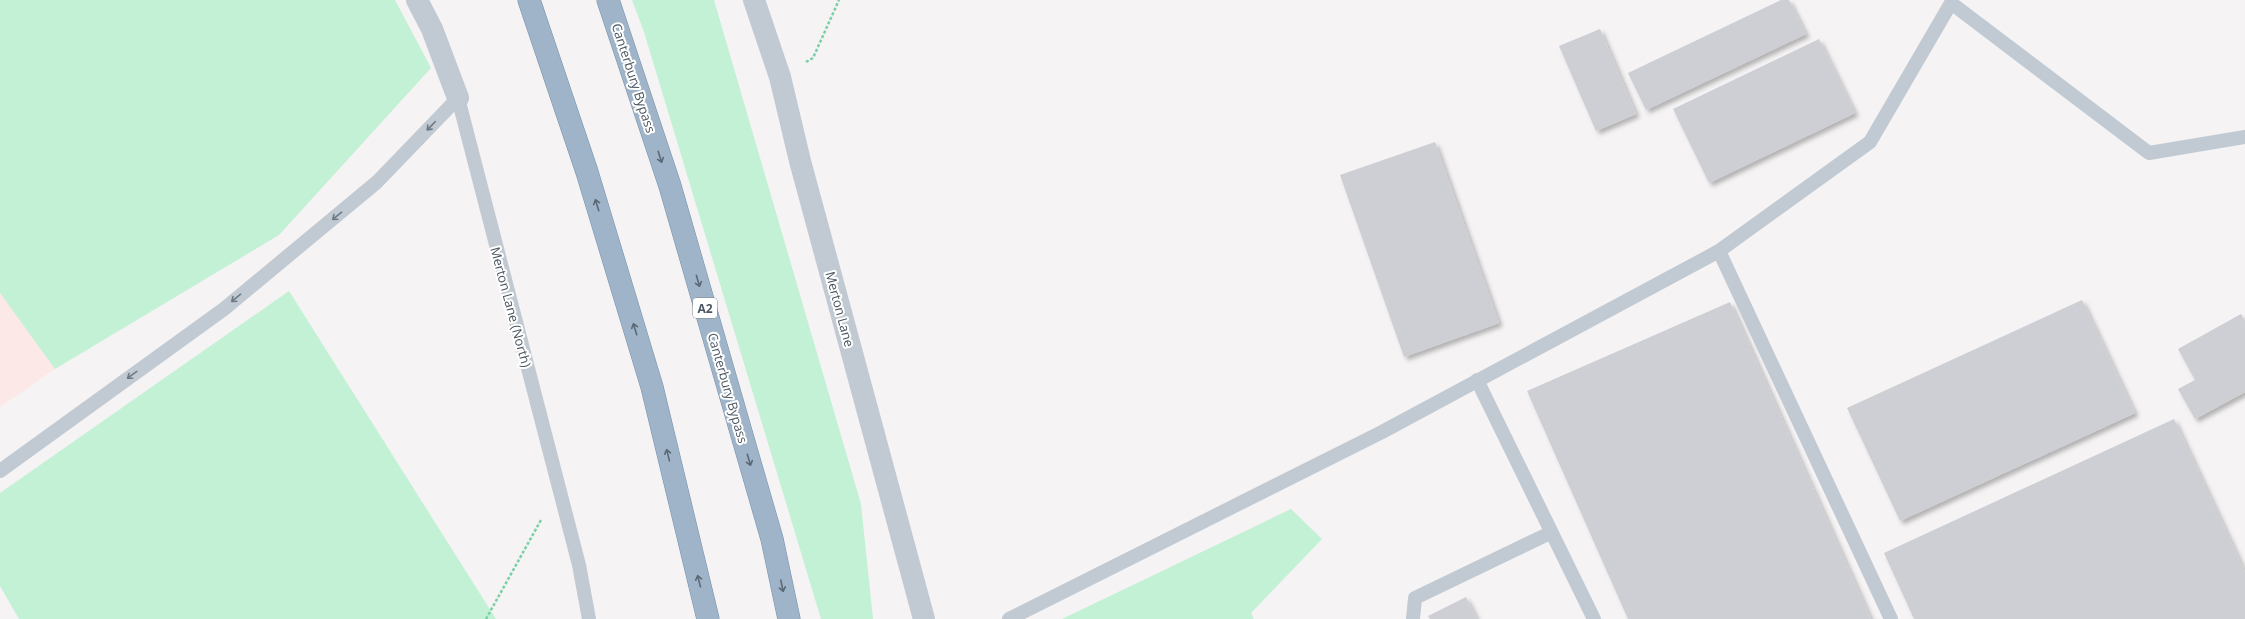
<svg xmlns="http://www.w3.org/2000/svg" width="2245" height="619" font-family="'Open Sans',sans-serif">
	<defs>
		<filter id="shadow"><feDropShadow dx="3.5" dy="3.5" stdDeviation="2" flood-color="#0004"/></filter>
	</defs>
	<rect width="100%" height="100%" fill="#f5f3f3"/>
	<polygon fill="#fce8e6" points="0,293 55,369 0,407"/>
	<g fill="#c3f1d5">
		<polygon points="0,0 395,0 431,68 279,235 55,369 0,293"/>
		<polygon points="632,0 714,0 861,504 873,619 821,619 644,32"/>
		<polygon points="289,291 496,619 19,619 0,586 0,493"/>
		<polygon points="1291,509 1322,539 1251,613 1254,619 1062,619"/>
	</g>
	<g fill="#cdcfd5" filter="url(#shadow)">
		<polygon points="1781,0 1789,0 1806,34 1646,110 1628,73"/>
		<polygon points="1600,29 1636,114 1596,131 1559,46"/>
		<polygon points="1819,39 1855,113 1709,183 1673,109"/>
		<polygon points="1435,142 1499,323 1404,357 1340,175"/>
		<polygon points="2082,300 2135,413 1900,521 1847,408"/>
		<polygon points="1730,302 1871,619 1628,619 1527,391"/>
		<polygon points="2241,314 2245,321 2245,392 2195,419 2178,389 2195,380 2178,349"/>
		<polygon points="2174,419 2245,572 2245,619 1914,619 1884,553"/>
		<polygon points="1466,597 1477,619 1430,619 1428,616"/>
	</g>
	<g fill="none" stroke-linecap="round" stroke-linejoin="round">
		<g stroke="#7690ad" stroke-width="23">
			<g id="trunk">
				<polyline points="529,0 587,172 652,387 708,619"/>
				<polyline points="608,0 670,186 772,539 789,619"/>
			</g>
		</g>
		<g stroke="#7ad0a6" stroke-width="2.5" stroke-dasharray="3 2" stroke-linecap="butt">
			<polyline points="806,62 813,58 839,0"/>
			<polyline points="486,619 541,520"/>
		</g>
		<g stroke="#c1cad2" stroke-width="14">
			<polyline points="458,98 579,565 589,619"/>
			<polyline points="1719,251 1891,619"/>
			<polyline points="1477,380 1594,619"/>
			<polyline points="0,471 224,309 377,182 458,98"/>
			<polyline points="1009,619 1382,432 1719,251 1870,142 1951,3 2149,153 2245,137"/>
			<polyline points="1413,619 1415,598 1550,533"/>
		</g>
		<g stroke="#c1cad2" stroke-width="22">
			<polyline points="417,0 432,29 458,98"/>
			<polyline points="754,0 780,77 800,161 924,619"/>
		</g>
		<use href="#trunk" stroke="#9fb4c9" stroke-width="22"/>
	</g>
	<defs><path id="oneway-shaft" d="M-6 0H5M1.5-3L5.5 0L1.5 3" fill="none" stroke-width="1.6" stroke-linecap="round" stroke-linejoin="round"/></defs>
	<g stroke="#6e7983">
		<use href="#oneway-shaft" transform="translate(431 126) rotate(134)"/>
		<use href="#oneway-shaft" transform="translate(337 216) rotate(141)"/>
		<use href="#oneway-shaft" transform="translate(236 298) rotate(141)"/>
		<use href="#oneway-shaft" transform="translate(132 375) rotate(144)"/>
	</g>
	<g stroke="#5b6976">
		<use href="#oneway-shaft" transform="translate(660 157) rotate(72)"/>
		<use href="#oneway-shaft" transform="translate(597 205) rotate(-107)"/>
		<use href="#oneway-shaft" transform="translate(698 281) rotate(74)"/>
		<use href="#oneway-shaft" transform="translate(635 329) rotate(-107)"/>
		<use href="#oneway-shaft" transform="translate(668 455) rotate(-104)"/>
		<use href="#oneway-shaft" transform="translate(749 460) rotate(74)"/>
		<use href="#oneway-shaft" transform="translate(699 581) rotate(-104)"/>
		<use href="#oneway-shaft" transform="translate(782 586) rotate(78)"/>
	</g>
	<g text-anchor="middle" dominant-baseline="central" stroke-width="4" stroke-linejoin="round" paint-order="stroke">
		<rect fill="#fff" stroke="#808990" stroke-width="1" x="693" y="298" width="24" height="20" rx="3"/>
		<g font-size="12" font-weight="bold" fill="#4a5661">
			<text x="705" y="308">A2</text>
		</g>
		<g font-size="13" fill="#4a5661" stroke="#fff">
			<text transform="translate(634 78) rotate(72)">Canterbury Bypass</text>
			<text transform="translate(511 307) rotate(75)">Merton Lane (North)</text>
			<text transform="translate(840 309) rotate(75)">Merton Lane</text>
			<text transform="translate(728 388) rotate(74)">Canterbury Bypass</text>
		</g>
	</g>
</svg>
